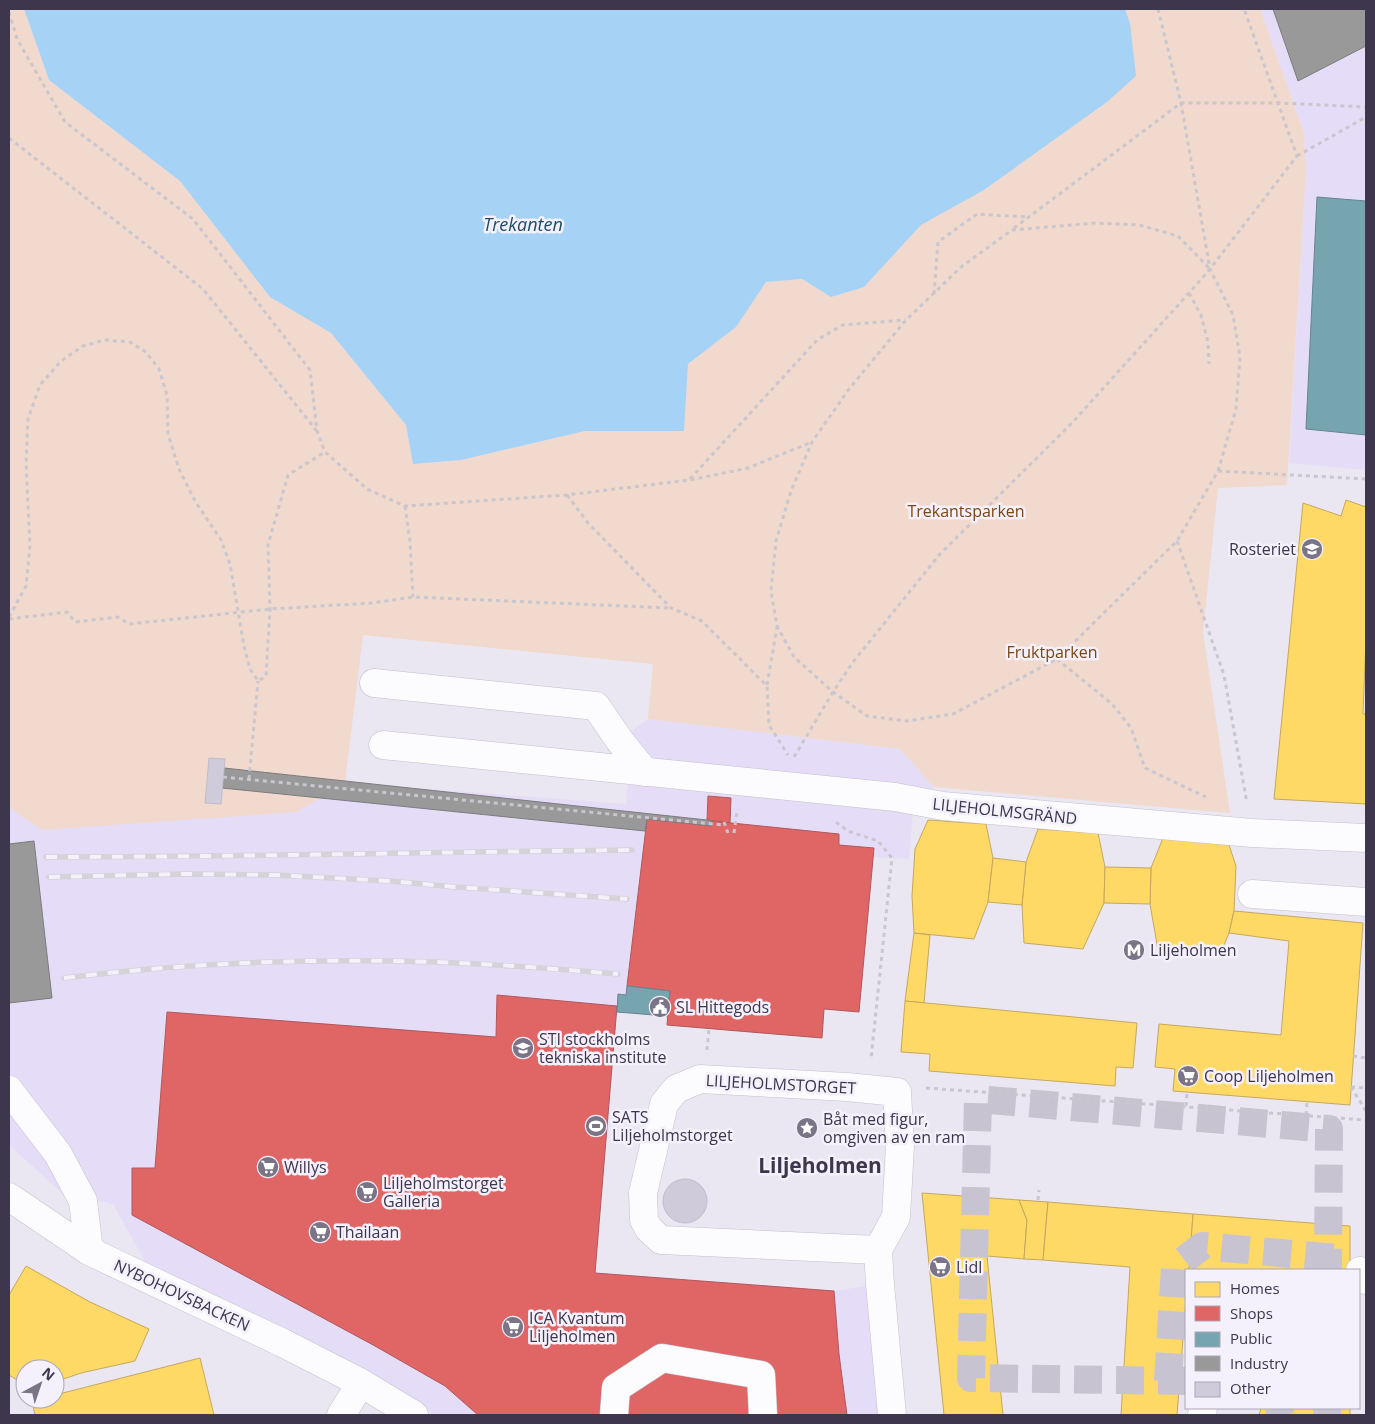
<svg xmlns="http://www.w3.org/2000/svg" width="1375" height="1424" font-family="'Open Sans',sans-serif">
	<rect width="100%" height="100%" fill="#eae6f2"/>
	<g fill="#e5ddf7">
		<polygon points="1260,9 1366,9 1366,470 1289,463 1306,171 1304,133"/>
		<polygon points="648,719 900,749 934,787 913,812 909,859 874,857 859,1012 824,1009 822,1038 667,1025 667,1016 617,1012 595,1273 834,1291 880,1284 897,1415 435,1415 364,1375 151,1272 113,1204 61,1192 9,1145 9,807 42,830 345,783 626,804 628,783 607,749"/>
	</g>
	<polygon fill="#f2d9cd" points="9,9 24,9 49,80 180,181 270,297 331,333 406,425 413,464 461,460 585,431 683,431 688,364 736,327 766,282 802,279 831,297 864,287 921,225 984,190 1107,102 1130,23 1125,9 1260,9 1304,133 1306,171 1287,485 1218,488 1203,632 1230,813 934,787 900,749 648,719 653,664 363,635 345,783 297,812 42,830 9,807"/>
	<polygon fill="#a6d2f5" points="24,9 1125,9 1130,23 1136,76 1107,102 984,190 921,225 864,287 831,297 802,279 766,282 736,327 688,364 684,431 585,431 461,460 413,464 406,425 331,333 270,297 180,181 49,80"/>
	<g fill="#ffd966" stroke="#c5a85e">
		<polygon points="1346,500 1366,507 1366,637 1363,714 1366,714 1366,804 1274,799 1303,503 1341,516"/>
		<polygon points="928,820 986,824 993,858 988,902 974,939 914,933 912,896 915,849"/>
		<polygon points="1038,829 1098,833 1105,867 1104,903 1083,949 1024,943 1022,905 1026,862"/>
		<polygon points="1163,838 1229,845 1236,866 1234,911 1229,933 1220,955 1158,950 1150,904 1151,868"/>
		<polygon points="993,858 1026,862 1022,905 988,902"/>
		<polygon points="1105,867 1151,868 1150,904 1104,903"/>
		<polygon points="1234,911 1363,923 1350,1105 1173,1091 1175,1069 1155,1067 1159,1024 1281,1035 1289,941 1229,933"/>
		<polygon points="914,933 930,935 924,1003 905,1001"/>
		<polygon points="905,1001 1137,1023 1133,1068 1116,1067 1115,1086 929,1071 930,1054 901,1052"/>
		<polygon points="922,1193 1019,1200 1027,1220 1024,1259 987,1256 1003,1415 944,1415"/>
		<polygon points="1019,1200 1048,1202 1043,1260 1024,1259 1027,1220"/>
		<polygon points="1048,1202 1193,1214 1189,1270 1186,1270 1186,1301 1177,1415 1121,1415 1130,1267 1043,1260"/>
		<polygon points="1193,1214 1350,1226 1350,1270 1189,1270"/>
		<polygon points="26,1266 90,1302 149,1329 135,1361 81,1373 55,1382 55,1369 25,1369 25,1385 9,1375 9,1295"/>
		<polygon points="200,1358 214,1415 35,1415 32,1401 55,1399 55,1395"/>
		<polygon points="1261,1408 1350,1408 1350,1415 1259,1415"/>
	</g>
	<g fill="#e06666" stroke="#af585e">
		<polygon points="708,796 731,798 730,823 707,820"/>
		<polygon points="647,819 712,826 712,821 839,834 839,845 874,848 859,1012 824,1009 822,1038 667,1025 670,991 627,986"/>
		<polygon points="497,995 617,1006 595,1273 834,1291 839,1354 847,1415 478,1415 445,1386 375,1346 132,1215 132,1168 155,1168 167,1012 496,1037"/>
	</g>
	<g fill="#76a5af" stroke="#658491">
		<polygon points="1317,197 1366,201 1366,435 1306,429"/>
		<polygon points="627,986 670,991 667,1016 617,1012 618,994 626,995"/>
	</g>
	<g fill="#999" stroke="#7d7b82">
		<polygon points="1273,9 1366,9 1366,46 1298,81"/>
		<polygon points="224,768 707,820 712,821 712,826 647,819 645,831 222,788"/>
		<polygon points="34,841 52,998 9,1003 9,844"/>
	</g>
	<g fill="#d0cbda" stroke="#c1bccc">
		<polygon points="209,758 225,759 221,804 205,803"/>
		<circle cx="685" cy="1201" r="22"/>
	</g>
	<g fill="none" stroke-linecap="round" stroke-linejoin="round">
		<g stroke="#c7c3d1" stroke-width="28" stroke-dasharray="28 14" stroke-linecap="butt">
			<polyline points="1168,1381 1175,1267 1202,1246 1336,1258 1345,1264"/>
			<polyline points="1186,1381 971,1378 978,1099 1329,1129 1328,1270"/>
			<polyline points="1279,1408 1280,1415"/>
			<polyline points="1327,1415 1327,1408"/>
		</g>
		<g stroke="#c4c0ce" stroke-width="29">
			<g id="minor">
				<polyline points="374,683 596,706 620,741 645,772"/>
				<polyline points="383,745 895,797 943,806 1252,833 1366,838"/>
				<polyline points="1252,894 1366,902"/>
				<polyline points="9,1090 58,1154 83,1201 89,1251"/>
				<polyline points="9,1197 89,1251 283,1343 361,1383 414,1415"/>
				<polyline points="878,1250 661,1240 649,1229 644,1220 643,1193 664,1104 676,1089 700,1079 847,1087 897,1092 900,1146 896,1217 878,1250 880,1284 892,1415"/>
				<polyline points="1360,1271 1366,1280"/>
				<polyline points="341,1415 361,1383"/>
				<polyline points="614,1415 616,1388 662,1358 761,1375 763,1415"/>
				<polyline points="1202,1415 1203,1408"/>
			</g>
		</g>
		<g stroke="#c9c6ce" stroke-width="3" stroke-dasharray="4 4" stroke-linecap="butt">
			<polyline points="1158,9 1181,103 1210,269 1233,315 1240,357 1236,409 1218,471 1177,541 1057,659 953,714 907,721 867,716 833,692 794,657 777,626 771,591 776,541 791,491 812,442 849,389 906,320 961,267 1012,230 1095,223 1139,225 1178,236 1210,269"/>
			<polyline points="9,12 17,39 65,122 193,219 310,370 317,431 325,452 367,489 405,506 566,495 690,480 748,468 812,442"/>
			<polyline points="9,138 203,289 316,430"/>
			<polyline points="1297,156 1366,117"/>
			<polyline points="1014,228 1181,103 1279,103 1366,107"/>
			<polyline points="1189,293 1201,315 1208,342 1209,364"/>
			<polyline points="934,294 938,242 977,214 1028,217"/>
			<polyline points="1218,471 1366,479"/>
			<polyline points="690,479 817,340 843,325 905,320"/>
			<polyline points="567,495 588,523 671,608 702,621 767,686 769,725 788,755"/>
			<polyline points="405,506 410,541 413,597"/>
			<polyline points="1177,541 1224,675 1247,803"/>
			<polyline points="9,617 26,586 30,546 26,463 28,419 40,385 61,361 83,346 105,340 130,342 146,352 159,369 167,395 168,434 179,469 195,501 221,540 230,564 244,646 250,669 258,681 266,676 270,609 268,545 288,475 325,452"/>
			<polyline points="9,619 67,612 75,622 118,617 129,624 270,609 372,603 413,597 671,608"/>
			<polyline points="1057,659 1112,704 1131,728 1145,768 1206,797"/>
			<polyline points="767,685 777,627"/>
			<polyline points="794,757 833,692 853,662 940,554 1072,423 1189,293 1210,269 1297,156 1244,9"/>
			<polyline points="223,777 724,825"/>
			<polyline points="249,779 258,681"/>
			<polyline points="724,822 728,833"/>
			<polyline points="836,822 848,831 878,841 892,858 871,1059"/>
			<polyline points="734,833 737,811"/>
			<polyline points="707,1050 709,1028"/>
			<polyline points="1353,1056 1366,1058"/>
			<polyline points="1351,1087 1366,1111"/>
			<polyline points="1351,1087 1366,1088"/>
			<polyline points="926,1088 1366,1120"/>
			<polyline points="1186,1106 1187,1092"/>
			<polyline points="1306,1115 1307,1102"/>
			<polyline points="1038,1200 1039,1190"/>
		</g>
		<use href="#minor" stroke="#fcfbfd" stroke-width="28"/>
		<g stroke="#d5d3d8" stroke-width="5.5">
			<g id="rail">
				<path d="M46 857C241 857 437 852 632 850"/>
				<polyline points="49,877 186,874 275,875 390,881 455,887 627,899"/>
				<path d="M64 978C186 963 310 958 434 962 495 964 557 969 618 974"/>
			</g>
		</g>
		<use href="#rail" stroke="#f4f0fc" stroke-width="4" stroke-dasharray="11" stroke-linecap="butt"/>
	</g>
	<defs>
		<g id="school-disc" transform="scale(1.125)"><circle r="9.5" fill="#7a7486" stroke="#f4f0fc"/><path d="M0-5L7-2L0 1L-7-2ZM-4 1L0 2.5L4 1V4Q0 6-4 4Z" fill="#fff"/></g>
		<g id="metro-disc" transform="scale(1.125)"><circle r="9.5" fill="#7a7486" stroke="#f4f0fc"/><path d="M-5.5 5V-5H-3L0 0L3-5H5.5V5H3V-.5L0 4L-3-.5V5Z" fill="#fff"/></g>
		<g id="civic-disc" transform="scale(1.125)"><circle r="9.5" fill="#7a7486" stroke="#f4f0fc"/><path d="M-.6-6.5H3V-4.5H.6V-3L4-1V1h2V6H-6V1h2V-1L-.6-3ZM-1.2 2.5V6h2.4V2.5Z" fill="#fff"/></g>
		<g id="university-disc" transform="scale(1.125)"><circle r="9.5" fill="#7a7486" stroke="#f4f0fc"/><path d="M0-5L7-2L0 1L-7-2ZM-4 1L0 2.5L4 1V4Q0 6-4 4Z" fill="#fff"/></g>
		<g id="supermarket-disc" transform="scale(1.125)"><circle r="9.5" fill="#7a7486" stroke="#f4f0fc"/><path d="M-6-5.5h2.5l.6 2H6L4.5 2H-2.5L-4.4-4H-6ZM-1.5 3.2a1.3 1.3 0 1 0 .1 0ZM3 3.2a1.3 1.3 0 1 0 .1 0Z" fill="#fff"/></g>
		<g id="stadium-disc" transform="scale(1.125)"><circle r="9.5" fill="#7a7486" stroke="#f4f0fc"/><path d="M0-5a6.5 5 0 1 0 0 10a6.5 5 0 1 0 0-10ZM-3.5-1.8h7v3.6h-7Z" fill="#fff"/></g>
		<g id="sight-disc" transform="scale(1.125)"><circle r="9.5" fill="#7a7486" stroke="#f4f0fc"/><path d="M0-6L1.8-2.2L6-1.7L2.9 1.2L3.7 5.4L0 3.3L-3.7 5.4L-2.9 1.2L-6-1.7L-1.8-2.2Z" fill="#fff"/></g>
	</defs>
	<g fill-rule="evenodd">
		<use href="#school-disc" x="1312" y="549"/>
		<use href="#metro-disc" x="1134" y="950"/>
		<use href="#civic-disc" x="660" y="1007"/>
		<use href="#university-disc" x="523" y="1048"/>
		<use href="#supermarket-disc" x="1188" y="1076"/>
		<use href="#stadium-disc" x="596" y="1126"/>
		<use href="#sight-disc" x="807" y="1128"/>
		<use href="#supermarket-disc" x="268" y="1167"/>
		<use href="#supermarket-disc" x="367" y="1192"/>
		<use href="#supermarket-disc" x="320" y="1232"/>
		<use href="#supermarket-disc" x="940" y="1267"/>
		<use href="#supermarket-disc" x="513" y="1327"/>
	</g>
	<g text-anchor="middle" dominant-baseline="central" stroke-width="5" stroke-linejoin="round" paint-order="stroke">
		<g font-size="16" fill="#7c4612" stroke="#f4f0fc">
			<text x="966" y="511">Trekantsparken</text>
			<text x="1052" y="652">Fruktparken</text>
		</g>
		<g font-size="16" fill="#3d364c" stroke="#f4f0fc" text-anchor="start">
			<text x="1296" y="549" text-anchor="end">Rosteriet</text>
			<text x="1150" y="950">Liljeholmen</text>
			<text x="676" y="1007">SL Hittegods</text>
			<text x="539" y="1039">STI stockholms<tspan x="539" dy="18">tekniska institute</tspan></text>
			<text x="1204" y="1076">Coop Liljeholmen</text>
			<text x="612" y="1117">SATS<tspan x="612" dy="18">Liljeholmstorget</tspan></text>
			<text x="823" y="1119">Båt med figur,<tspan x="823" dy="18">omgiven av en ram</tspan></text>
			<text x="284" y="1167">Willys</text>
			<text x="383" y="1183">Liljeholmstorget<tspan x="383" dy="18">Galleria</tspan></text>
			<text x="336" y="1232">Thailaan</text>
			<text x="956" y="1267">Lidl</text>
			<text x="529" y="1318">ICA Kvantum<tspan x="529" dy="18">Liljeholmen</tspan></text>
		</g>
		<g font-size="16" fill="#3d364c" stroke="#f4f0fc">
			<text transform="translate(1005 811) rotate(6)">LILJEHOLMSGRÄND</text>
			<text transform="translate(781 1084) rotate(3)">LILJEHOLMSTORGET</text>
			<text transform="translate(182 1295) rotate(25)">NYBOHOVSBACKEN</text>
		</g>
		<g font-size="18" font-style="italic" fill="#1b4d6a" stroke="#f4f0fc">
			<text x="523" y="224">Trekanten</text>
		</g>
		<g font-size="21" font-weight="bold" fill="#3d364c" stroke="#f4f0fc">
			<text x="820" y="1165">Liljeholmen</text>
		</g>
	</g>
	<rect width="1375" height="1424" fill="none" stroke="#3d364c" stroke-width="20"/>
	<rect x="1185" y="1269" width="175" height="140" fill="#f4f0fc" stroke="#aba6b6"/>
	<rect x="1195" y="1282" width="25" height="15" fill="#ffd966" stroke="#aba6b6"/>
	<text x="1230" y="1294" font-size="15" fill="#3d364c">Homes</text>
	<rect x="1195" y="1306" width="25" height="15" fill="#e06666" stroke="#aba6b6"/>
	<text x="1230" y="1319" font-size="15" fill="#3d364c">Shops</text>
	<rect x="1195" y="1332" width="25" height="15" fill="#76a5af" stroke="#aba6b6"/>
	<text x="1230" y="1344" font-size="15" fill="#3d364c">Public</text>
	<rect x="1195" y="1356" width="25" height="15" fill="#999999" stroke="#aba6b6"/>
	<text x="1230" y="1369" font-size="15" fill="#3d364c">Industry</text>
	<rect x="1195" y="1382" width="25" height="15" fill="#d0cbda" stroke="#aba6b6"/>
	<text x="1230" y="1394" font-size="15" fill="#3d364c">Other</text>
	<g transform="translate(40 1384) rotate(40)"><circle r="24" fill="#f4f0fc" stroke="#aba6b6"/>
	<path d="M0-4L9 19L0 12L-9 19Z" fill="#7a7486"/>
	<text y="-8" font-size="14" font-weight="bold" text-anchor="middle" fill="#3d364c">N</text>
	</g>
</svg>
